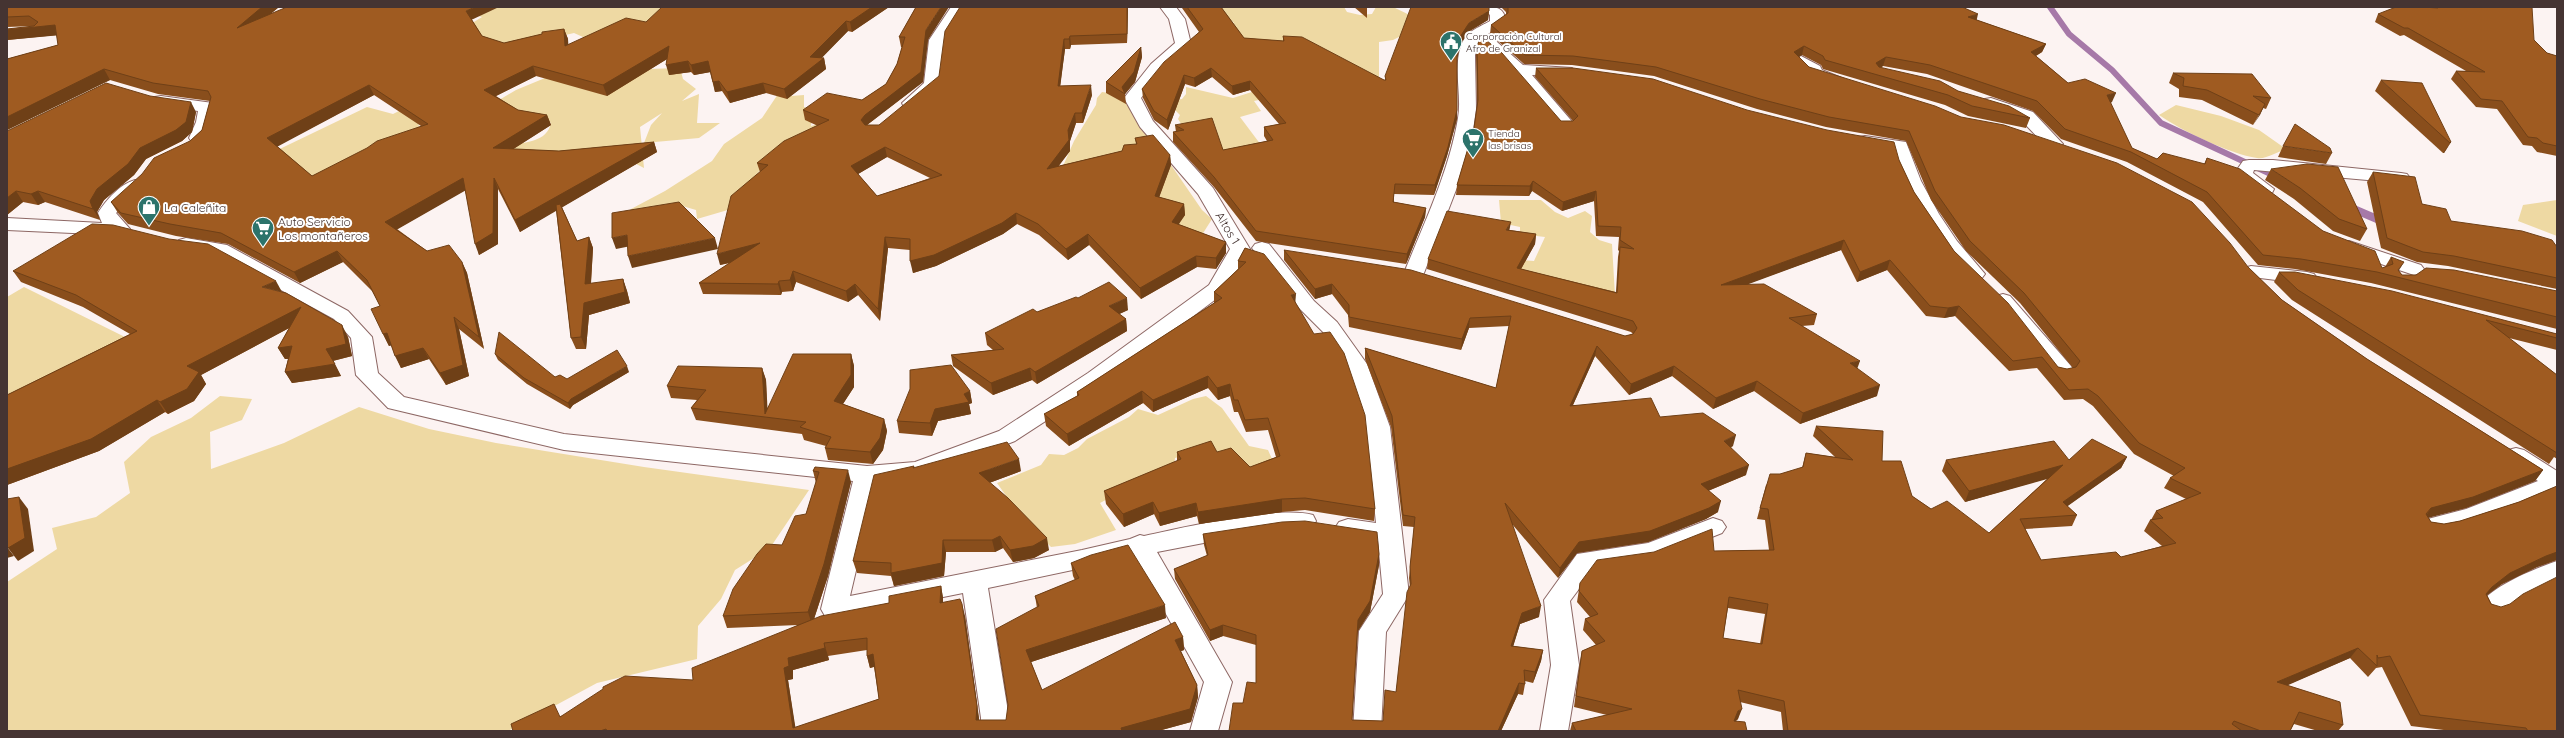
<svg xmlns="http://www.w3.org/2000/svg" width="2564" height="738" font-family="Quicksand,sans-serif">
	<rect width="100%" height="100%" fill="#fcf3f2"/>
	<g fill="#eed9a3">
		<polygon points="463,7 702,7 655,27 592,41 574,33 497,51 479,40 469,25 482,17 459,11"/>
		<polygon points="1215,7 1344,7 1347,12 1360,15 1372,14 1376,7 1393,7 1416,18 1411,31 1393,40 1379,42 1379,78 1197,40 1226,30 1234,23"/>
		<path d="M574 66 647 69 680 68 683 79 696 89 682 101 699 94 697 123H720L699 138 644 143 651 125 662 113 640 127 644 168 617 154 500 159 510 145C526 142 547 142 551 123L539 117 525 114 499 100 516 90Z"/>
		<polygon points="1186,87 1233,98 1255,91 1264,99 1254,101 1261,111 1240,117 1264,149 1225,156 1185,130 1178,119 1180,115 1173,108 1174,100 1182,99 1186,94"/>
		<polygon points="1102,92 1116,94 1127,101 1202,210 1212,219 1200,238 1060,173 1074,141 1096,105 1097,98"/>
		<polygon points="778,94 791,96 804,95 804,107 813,111 811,126 828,121 775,154 753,178 762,200 697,219 696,210 679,205 619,220 631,209 665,191 712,161 724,144 762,118"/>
		<polygon points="413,104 421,134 242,225 263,157 367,107 393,114"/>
		<path d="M2176 105 2221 116 2259 130 2286 149C2279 151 2265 160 2257 158 2230 154 2182 131 2159 115Z"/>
		<polygon points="1499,200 1541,200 1555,212 1568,218 1585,211 1592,216 1590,232 1599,240 1612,244 1615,296 1522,273 1499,258 1534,261 1545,237 1520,234 1520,227 1501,223"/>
		<polygon points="2557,200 2557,236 2518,221 2523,205"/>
		<polygon points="24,287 129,339 7,408 7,297"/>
		<polygon points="220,396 252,399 242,420 210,432 211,469 284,443 359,407 429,429 496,443 644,467 809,490 770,548 735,570 721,599 698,626 697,659 597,683 508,731 7,731 7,582 57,549 52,528 96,517 130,493 124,462 151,437 191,418"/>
		<polygon points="1206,396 1222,408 1249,446 1268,450 1276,468 1258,472 1218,457 1210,448 1175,458 1173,473 1117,494 1100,503 1116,530 1075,544 1051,547 1019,514 997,483 1041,465 1049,454 1064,455 1078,448 1087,439 1129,417 1138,409 1158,415 1193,399"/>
	</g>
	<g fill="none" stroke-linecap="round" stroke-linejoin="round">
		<polyline stroke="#a679a8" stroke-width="6" points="2050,7 2069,34 2112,70 2161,123 2277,177"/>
		<polyline stroke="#a679a8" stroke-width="8" points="2349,207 2384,222"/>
		<g stroke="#8d6764" stroke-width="2">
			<g id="minor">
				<polygon points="951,7 967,7 945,40 940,85 916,107 904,107 902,103 924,83 929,40"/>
				<path d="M1160 7H1176L1185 19 1191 44 1163 70 1141 98 1153 121 1213 188 1250 249 1224 293 1104 383 1015 441 926 476 877 481 850 596 1082 550 1130 539 1140 535 1144 536C1182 528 1278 505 1313 515L1316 521 1313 527 1304 530 1240 536 1157 552 1232 682 1218 731H1190L1204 682 1134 557 988 588 1009 718 1008 731H980L981 718 963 593 834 619 825 616 821 609 853 481 564 450 388 408 356 375 351 338 334 319 215 254 179 248 176 244 179 240 186 238 227 245 348 311 372 337 378 373 404 397 564 434 867 466 915 462 999 431 1088 373 1209 285 1230 249 1198 194 1140 127 1124 98 1151 64 1175 43 1169 19Z"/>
				<path d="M1481 7C1496 7 1504 6 1506 22L1488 34 1523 65 1572 68 1574 71 1572 74 1532 75 1575 125 1572 129H1560L1502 61 1479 42 1475 55 1476 109 1472 137 1461 177 1424 273 1421 277H1407L1404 273C1424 223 1449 172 1458 118 1462 95 1453 69 1461 46 1466 31 1478 28 1490 21V15Z"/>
				<polygon points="1801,56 1820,66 1822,70 1844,79 1846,82 1838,87 1807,75 1805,71 1793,61"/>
				<polygon points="161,96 213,103 215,107 214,122 204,142 192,142 189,138 196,122 198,111 155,105 153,101 155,97"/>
				<polygon points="1991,98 2033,112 2063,144 2060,148 2048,148 2021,120 1985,107 1983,103 1985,99"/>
				<path d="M1865 136 1906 142 1921 181 1939 214 1957 241 1985 274 1982 278H1968C1934 241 1907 199 1892 150L1859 145 1856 141 1859 137Z"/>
				<path d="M2249 160H2273L2401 173 2407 174 2410 178 2407 182 2401 183 2254 170 2253 173 2274 189 2272 193C2259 196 2241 185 2234 174L2243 161Z"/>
				<path d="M135 180 142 182 144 186 116 213 130 229 127 233 116 235 7 230V218L102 223 98 213C106 200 120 184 135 180Z"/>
				<polygon points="2349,241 2421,265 2424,269 2421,273 2414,275 2342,251 2339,247 2342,243"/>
				<polygon points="1262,242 1269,244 1314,301 1337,322 1367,364 1390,427 1409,595 1386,632 1381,731 1353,731 1359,631 1383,594 1378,541 1339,534 1335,528 1339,522 1348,519 1376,523 1366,427 1345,364 1323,332 1300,309 1252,248 1255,244"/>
				<polygon points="2251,266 2307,272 2314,274 2317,278 2314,282 2307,284 2244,276 2241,272 2244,268"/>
				<polygon points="2003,294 2010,296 2071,366 2074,371 2071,376 2063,378 2055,376 1996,304 1993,300 1996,296"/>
				<path d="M2516 448 2524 450 2557 471V492C2529 503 2451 540 2424 532L2420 526 2424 520 2466 509 2538 481 2508 462 2504 456 2508 450Z"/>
				<polygon points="1713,518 1722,521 1726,527 1722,533 1651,561 1594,569 1570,601 1579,665 1568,731 1540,731 1551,665 1544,600 1577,554 1648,543"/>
				<path d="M2557 561V582L2513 604 2501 613 2492 616 2483 613 2479 606C2489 587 2536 568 2557 561Z"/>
			</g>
		</g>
		<use href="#minor" fill="#fff" fill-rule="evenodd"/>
	</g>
	<g fill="#894e1c" fill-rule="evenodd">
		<path d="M7 7H279L270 14 472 20 482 36 504 43 564 29 568 39V45L646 22 889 7 852 32 848 31 821 58H824L826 69 787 99 766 93 730 103 722 91 715 92 710 72 694 75 691 72 669 75 667 59 607 96 536 76 496 96 518 110 547 115 551 125 513 149 559 151 654 142 657 152 562 207 577 241 589 237 593 248 591 284 623 279 627 291 630 303 589 315 586 349H576L571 338 556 210 520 232 498 189V244L479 255 465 190 397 229 427 251 462 262 467 273 484 349 459 329 469 376 446 385 429 359 401 368 391 345 389 346 383 334 380 306 372 291 343 262 300 283 228 244 176 236 128 224 118 213 111 202 190 141 202 130 210 101 158 94 110 80 7 130V59L58 45 57 35 7 40V29L35 26 7 27ZM374 95 421 126 312 176 277 146Z"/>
		<path d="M916 7 928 40 923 82 867 125H879L1128 7 1127 43 1071 45 1070 49H1065L1060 86 1092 95 1083 123H1076L1070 141V151L1058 166 1122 151 1136 144 1135 138 1170 155 1171 165 1159 197 1184 204 1185 215 1178 224 1226 242V253L1216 269 1197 267 1141 299 1089 245 1068 260 1039 235 1017 224 1003 234 936 266 913 273 910 250 888 248 880 321 858 295 848 302 796 282 793 291 782 292 781 295 703 294 699 283 730 263 720 265 760 172 757 163 818 126 805 120 803 110 862 100 886 84 897 64 902 47H901L899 37ZM887 157 930 178 877 196 858 174Z"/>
		<polygon points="1182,7 1221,7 1244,38 1283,41 1283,36 1384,80 1385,80 1385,76 1489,11 1488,20 1468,32 1460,45 1457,59 1457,119 1447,156 1434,195 1394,194 1394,202 1426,208 1425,217 1406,264 1256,241 1214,187 1173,142 1173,132 1176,132 1175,125 1223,150 1267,141 1264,136 1264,127 1279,124 1250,90 1233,95 1212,77 1195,87 1185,84 1168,130 1154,120 1143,98 1142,89 1199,32 1182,8"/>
		<polygon points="1354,7 1367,7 1367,18"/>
		<path d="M1501 7H1962L1977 20 2046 44 2042 52 2036 56 2068 83 2112 102 2110 103 2132 148 2157 159 2204 164 2207 158 2323 231 2382 268 2385 267 2391 257 2399 271 2402 275 2557 291V329L2371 283 2295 269 2258 265 2203 202 2127 162 2061 139 2033 111 1927 74 1883 66 1880 68 1958 91 2030 118 2026 128 1968 116 1945 105 1823 69 1821 65 1802 55 1798 57 1809 67 2248 267 2282 300 2367 359 2543 470 2535 481 2466 508 2428 517 2431 522 2444 524 2460 521 2519 502 2557 486V560L2537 567 2502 584 2487 595 2557 731H2452L2411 726 2382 667 2376 668 2368 677 2350 658 2287 685 2343 725 2338 731H2318L2294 724 2290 731H1783L1781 712 1740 702 1738 719 1736 721 1747 731H1570L1572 723 1607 715 1574 707 1580 662 1582 651 1596 645 1583 630 1585 619 1590 617 1577 602 1580 583 1714 551 1769 550 1765 520 1757 519 1766 485 1780 474 1802 468 1806 453 1835 457 1813 436 1816 426 1882 461 1912 496 1931 509 1989 533 2048 478 1965 502 1942 471 1946 460H2069L2127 457 2121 468 2067 506 2077 515 2072 526 2025 529 2041 560 2121 557 2162 546 2144 531 2150 520H2151L2156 511 2186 499 2164 488 2170 478 2174 476 2134 454 2093 406 2083 399 2064 400 2037 368 2009 371 1955 316 1944 318 1926 316 1887 270 1857 282 1841 250 1747 284 1817 314 1814 325 1802 326 1857 369 1877 396 1800 424 1754 391 1713 409 1672 376 1629 395 1595 356 1573 405 1660 417 1733 446 1731 447 1746 475 1708 491 1718 512 1706 519 1648 542 1577 553 1558 578 1512 524 1539 617 1520 624 1513 646 1543 650 1541 661 1533 683 1525 681V684L1523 695 1518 694 1501 731H1229L1243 703 1256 683V645L1223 636 1210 641 1175 579 1174 569 1207 556 1204 545 1203 534 1379 554V565L1370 612 1358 631 1352 720 1383 721 1396 692 1410 587 1409 578 1414 527 1403 526 1391 427 1365 359V348L1496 388 1509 326 1469 328 1461 350 1349 327 1348 315 1332 294 1315 299 1284 260V250L1625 336 1633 334 1631 332 1427 269 1428 259 1510 230 1536 234 1535 244 1521 269 1616 292 1618 257 1619 251 1618 250 1619 237 1596 236 1594 201 1562 211 1532 191 1529 196 1456 195 1457 185 1474 128 1477 106 1476 55 1477 46 1561 121H1573L1535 77 1536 68 1899 160 1914 192 1954 251 2058 367 2067 369 2073 368 2020 303 1966 251 1931 200 1906 141 1826 127 1757 109 1654 76 1572 65 1524 64 1490 34 1491 25 1506 15V12ZM1728 608 1765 614 1760 644 1723 638Z"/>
		<polygon points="2378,14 2534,40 2547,53 2557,56 2557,156 2537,152 2532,146 2523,145 2497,109 2476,107 2451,79 2456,71 2466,71 2404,35 2400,36 2375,22"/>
		<polygon points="1141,47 1142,57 1135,82 1125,94 1126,104 1106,93 1106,82"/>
		<polygon points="2173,73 2271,98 2266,109 2263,108 2253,125 2202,100 2179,97 2179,89 2169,83"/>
		<polygon points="2381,80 2451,142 2444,153 2443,153 2375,91"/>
		<polygon points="196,112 192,132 182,141 146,159 134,175 104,200 97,212 100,220 45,202 38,205 23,202 7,215 7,131"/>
		<polygon points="2283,146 2332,153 2326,164 2278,157"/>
		<polygon points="2271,169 2367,229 2360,241 2333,231 2294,199 2265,180"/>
		<polygon points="2373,172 2422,204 2451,221 2557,247 2557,289 2448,266 2417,262 2381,248 2367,182"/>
		<polygon points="1245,248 1295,302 1375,509 1374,521 1305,510 1282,512 1199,524 1197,516 1160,526 1154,514 1124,527 1106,504 1104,491 1177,461 1177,452 1217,452 1250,467 1276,457 1268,430 1246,432 1238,412 1234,412 1230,396 1218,400 1208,388 1153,412 1143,403 1069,446 1046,426 1044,414 1077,396 1077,392 1214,303 1214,292 1238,269 1238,261"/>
		<polygon points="13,271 282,292 348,337 352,356 333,361 341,376 292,383 285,372 288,359 285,359 278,348 289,328 201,375 206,384 194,401 168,414 165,412 99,451 7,485 7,395 130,334 83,307 21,282"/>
		<polygon points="2279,272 2557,334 2557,350 2509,338 2557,375 2557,459 2554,457 2549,464 2292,300 2274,282"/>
		<polygon points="1078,298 1128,310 1119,314 1126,319 1127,331 1037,384 1032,380 993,395 953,366 951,355 993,350 987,345 985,333 1037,312"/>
		<polygon points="495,354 555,377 567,379 629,372 573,405 570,409 527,384 498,360"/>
		<polygon points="851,354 854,366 854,387 843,404 884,419 887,431 883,450 873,464 828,460 825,448 826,446 804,440 802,434 696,420 691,408 697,400 671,398 667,386 762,368 766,380 767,408"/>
		<polygon points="970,391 972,403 969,404 971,414 938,421 932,436 899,433 897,421"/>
		<polygon points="914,466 914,468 1021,471 989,483 1049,550 1034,558 1013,562 1003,548 995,552 946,552 944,576 894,586 891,576 857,573 853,561"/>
		<path d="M815 467 851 482 828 576 814 619 889 603 941 586 943 598V602L965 616 979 720H1006L1037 608 1035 596 1075 580 1073 576 1071 563 1166 618 1031 662 1042 690 1183 637 1184 650 1181 651 1197 685 1198 697 1191 722 1158 731H513L561 716 693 680 798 625 727 628 723 616 782 545 806 514 816 483 813 471ZM867 650V656L870 668 874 667 879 699 795 728 788 680 793 679V670L829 660 828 656Z"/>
	</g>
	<g fill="#6f4017">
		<polygon points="262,7 279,7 242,38 237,28"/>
		<polygon points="475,7 499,7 469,21 466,11"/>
		<polygon points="872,7 889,7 852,32 850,22"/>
		<polygon points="941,7 949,7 928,40 923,82 867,125 864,130 861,120 926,30"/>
		<polygon points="1127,7 1128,7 1127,43"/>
		<polygon points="1489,11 1488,20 1468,32 1460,45 1456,64 1457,55 1460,37 1469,23"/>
		<polygon points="1978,14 1976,23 1968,17"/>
		<polygon points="846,21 848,31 813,67 810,57"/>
		<polygon points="55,25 61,35 7,40 7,30"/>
		<polygon points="564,29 568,39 569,56 565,46"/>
		<polygon points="1070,36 1071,45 1070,49 1069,39"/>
		<polygon points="1064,39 1065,49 1059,96 1058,86"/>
		<polygon points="2046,44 2042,52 2027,61 2031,52"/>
		<polygon points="669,46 672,56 607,96 603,85"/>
		<polygon points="1804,46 1802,55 1792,61 1794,52"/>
		<polygon points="1141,47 1142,57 1135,82 1125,94 1122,87"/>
		<polygon points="1886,57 1883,66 1874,72 1876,63"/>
		<polygon points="824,58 826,69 787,99 784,89"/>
		<polygon points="688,61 691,72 669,75 666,65"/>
		<polygon points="708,61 711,72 694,75 691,65"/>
		<polygon points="533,66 536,76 488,100 484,90"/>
		<polygon points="1211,68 1212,77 1195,87 1194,78"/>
		<polygon points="104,69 110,80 7,130 7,117"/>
		<polygon points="1184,75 1185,84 1168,130 1167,120"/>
		<polygon points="719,81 722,91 715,92 713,82"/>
		<polygon points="1250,81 1250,90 1233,95 1232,86"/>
		<polygon points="763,83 766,93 730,103 727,92"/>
		<polygon points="369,85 374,95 273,149 267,138"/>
		<polygon points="1091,85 1092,95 1083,123 1082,113"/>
		<polygon points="2116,93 2112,102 2103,105 2107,95"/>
		<polygon points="191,102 196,112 192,132 182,141 146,159 134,175 104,200 97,212 100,220 93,209 90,201 97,189 140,148"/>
		<polygon points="2265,104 2260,115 2253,125 2259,115"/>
		<polygon points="1457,110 1457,119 1447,156 1434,195 1435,185"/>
		<polygon points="1075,113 1076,123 1070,141 1070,151 1049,179 1047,169 1068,130"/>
		<polygon points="547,115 551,125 498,159 493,148"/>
		<polygon points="654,142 657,152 520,232 515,220"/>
		<polygon points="2451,142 2444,153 2443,153 2450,143"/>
		<polygon points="885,147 887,157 853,177 851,166"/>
		<polygon points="1170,155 1171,165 1156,206 1155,196"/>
		<polygon points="463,178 468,189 391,233 385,222"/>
		<polygon points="494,178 498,189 498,244 479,255 475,244"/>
		<polygon points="1533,181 1532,191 1529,196 1530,186"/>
		<polygon points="16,191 23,202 7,215 7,198"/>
		<polygon points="38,191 45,202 38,205 31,194"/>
		<polygon points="1596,191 1594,201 1562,211 1563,202"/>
		<polygon points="1184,204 1185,215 1173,233 1172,222"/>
		<polygon points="1426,208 1425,217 1406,264 1407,254"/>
		<polygon points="1016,213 1017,224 1003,234 936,266 913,273 910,261"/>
		<polygon points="1511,222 1509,232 1506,230"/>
		<polygon points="1088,234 1089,245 1068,260 1066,249"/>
		<polygon points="1536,234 1535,244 1516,278 1517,268"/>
		<polygon points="627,235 631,246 616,249 612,238"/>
		<polygon points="589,237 593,248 590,296 585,284"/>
		<polygon points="885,237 888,248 880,321 878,309"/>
		<polygon points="715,238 718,249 632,268 628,256"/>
		<polygon points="1844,240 1841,250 1719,295 1721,285"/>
		<polygon points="1226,242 1226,253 1216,269 1216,258"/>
		<polygon points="760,243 763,254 720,265 717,254"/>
		<polygon points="337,251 343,262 300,283 294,272"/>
		<polygon points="1196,256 1197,267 1141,299 1140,288"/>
		<polygon points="1890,260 1887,270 1857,282 1860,272"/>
		<polygon points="462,262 467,273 484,349 479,337"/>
		<polygon points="2404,262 2398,272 2398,270"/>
		<polygon points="793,271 796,282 793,291 790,280"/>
		<polygon points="623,279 627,291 630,303 589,315 586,349 581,337 584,303"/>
		<polygon points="276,281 282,292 262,287"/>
		<polygon points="779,281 782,292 781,295 778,284"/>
		<polygon points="855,284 858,295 848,302 846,291"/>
		<polygon points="1332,284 1332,294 1315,299 1315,289"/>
		<polygon points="1296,294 1295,306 1291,295"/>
		<polygon points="1127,298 1128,310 1111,318 1109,306"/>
		<polygon points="1959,306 1955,316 1944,318 1948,308"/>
		<polygon points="301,307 308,318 201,375 206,384 194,401 168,414 160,402 187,366"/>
		<polygon points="454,317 459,329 469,376 446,385 440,373"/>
		<polygon points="1470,318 1469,328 1461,350 1462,339"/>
		<polygon points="1126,319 1127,331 1037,384 1035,372"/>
		<polygon points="342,325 348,337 352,356 332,361 326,349"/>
		<polygon points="387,333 393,345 389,346 383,334"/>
		<polygon points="292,346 298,358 285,359 278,348"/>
		<polygon points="1597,346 1595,356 1568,416 1570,406"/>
		<polygon points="423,348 429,359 401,368 395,356"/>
		<polygon points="851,354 854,366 854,387 837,413 834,401"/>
		<polygon points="1860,361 1856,372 1850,363"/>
		<polygon points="335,364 341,376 292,383 285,372"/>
		<polygon points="627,366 629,372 573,405 570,409 568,403 571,399"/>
		<polygon points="1674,366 1672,376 1629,395 1631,384"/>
		<polygon points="762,368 766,380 768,418 765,414"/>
		<polygon points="1030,368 1032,380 993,395 991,383"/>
		<polygon points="1208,376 1208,388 1153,412 1153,400"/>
		<polygon points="1757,381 1754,391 1713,409 1716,398"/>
		<polygon points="1230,384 1230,396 1218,400 1217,388"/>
		<polygon points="1880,385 1877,396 1800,424 1803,413"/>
		<polygon points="970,391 972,403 969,404 971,414 938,421 932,436 930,423 935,409 964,394"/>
		<polygon points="1142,391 1143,403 1069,446 1067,434"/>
		<polygon points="157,400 165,412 99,451 7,485 7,469"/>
		<polygon points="884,419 887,431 883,450 873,464 870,452"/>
		<polygon points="1736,435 1733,446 1721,452 1724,441"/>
		<polygon points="2127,457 2121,468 2058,513 2063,502"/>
		<polygon points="1019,459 1021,471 981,486 979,473"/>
		<polygon points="1749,465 1746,475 1698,495 1701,484"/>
		<polygon points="2063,465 2058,476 1965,502 1969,491"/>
		<polygon points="848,470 851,482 828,576 812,625 808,612"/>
		<polygon points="2543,470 2535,481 2466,508 2424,519 2431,508"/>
		<polygon points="19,497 28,509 34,551 18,561 8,548"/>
		<polygon points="1282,499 1282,512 1199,524 1198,512"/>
		<polygon points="1721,501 1718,512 1706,519 1648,542 1577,553 1558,578 1560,568 1579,542"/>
		<polygon points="1153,502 1154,514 1124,527 1123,514"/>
		<polygon points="1196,503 1197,516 1160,526 1159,513"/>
		<polygon points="1000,536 1003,548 995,552 992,540"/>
		<polygon points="1047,538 1049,550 1034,558 1013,562 1010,550"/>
		<polygon points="943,540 946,552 944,576 894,586 891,573"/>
		<polygon points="7,547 14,556 7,558"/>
		<polygon points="2557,552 2556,560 2537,567 2502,584 2483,598 2492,587 2510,573 2546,556"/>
		<polygon points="1379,554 1379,565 1370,612 1358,631 1358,620"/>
		<polygon points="941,586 943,598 943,615 940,603"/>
		<polygon points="962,604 965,616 979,718 979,731 976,720"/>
		<polygon points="1165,605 1166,618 1028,663 1026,650"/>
		<polygon points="1541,606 1539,617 1520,624 1510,657 1511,646 1522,613"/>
		<polygon points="1223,625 1223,636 1210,641 1210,630"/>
		<polygon points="1183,637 1184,650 1176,653 1175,640"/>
		<polygon points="824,643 828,656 829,660 793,670 793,679 788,680 796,731 793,728 784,668 788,658"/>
		<polygon points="2358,648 2350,658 2270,693 2277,682"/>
		<polygon points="1543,650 1541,661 1533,683 1535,672"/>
		<polygon points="873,654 876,666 870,668 867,656"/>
		<polygon points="1519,683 1518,694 1501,731 1498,731"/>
		<polygon points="1197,685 1198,697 1191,722 1158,731 1122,731 1121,728"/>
		<polygon points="1742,709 1738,719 1735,721 1734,721 1738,711"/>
	</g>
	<g fill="#9f5b21" stroke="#6f4017" fill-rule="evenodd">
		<path d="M7 7H262L237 28 287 7H475L466 11 482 36 504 43 542 34V32L564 29 565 46 626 18 646 22 662 7H872L850 22 846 21 810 57 824 58 784 89 763 83 727 92 719 81 713 82 708 61 691 65 688 61 666 65 669 46 603 85 533 66 484 90 518 110 547 115 493 148 559 151 654 142 515 220 494 178 493 233 475 244 463 178 385 222 427 251 449 245 462 262 479 337 454 317 463 365 440 373 423 348 395 356 387 333 383 334 371 309 380 306 367 280 337 251 294 272 221 233 170 224 121 213 111 202 142 174 154 158 190 141 202 130 211 97 208 91 153 83 104 69 7 117V59L58 45 55 25 7 30V29L34 26 38 22 29 16 7 17ZM369 85 428 124 377 141 367 148 312 176 267 138Z"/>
		<path d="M916 7H941L926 30 921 72 865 115 861 120 865 125H879L939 76 945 31 960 7H1127V34L1070 36 1069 39H1064L1058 86 1091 85 1082 113H1075L1068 130 1069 140 1047 169 1122 151 1124 145 1137 144 1135 138 1153 135 1170 155 1155 196 1184 204 1172 222 1226 242 1216 258 1196 256 1140 288 1088 234 1066 249 1038 224 1016 213 1002 223 934 255 910 261V239L885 237 878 309 855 284 846 291 793 271 790 280 779 281 778 284 699 283 760 243 717 254 731 196 768 165 757 163 784 141 829 120 803 110 827 93 862 100 886 84 897 64 905 37H899ZM885 147 942 175 877 196 851 166Z"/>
		<polygon points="1187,7 1221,7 1244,38 1284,41 1283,36 1302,37 1384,80 1386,80 1385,76 1411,7 1489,7 1489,11 1469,23 1460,37 1457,55 1457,110 1448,147 1435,185 1395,184 1393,202 1426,208 1407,254 1256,231 1214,177 1173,132 1184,130 1175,125 1212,118 1223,150 1273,140 1264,127 1286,123 1250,81 1232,86 1211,68 1194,78 1184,75 1167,120 1154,111 1142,89 1164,62 1203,29"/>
		<path d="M1508 7H1962L1978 14 1968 17 2046 44 2031 52 2068 83 2085 79 2116 93 2107 95 2132 148 2157 159 2163 153 2205 164 2207 158 2240 169 2323 231 2375 251 2382 268 2393 264 2391 257 2404 262 2398 270 2402 275H2416L2426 268 2454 270 2557 291V317L2377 272 2301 259 2263 255 2207 192 2131 152 2065 129 2037 101 1930 65 1886 57 1876 63 1879 67 1940 81 1958 91 2009 106 2030 118 1972 106 1948 95 1825 60 1823 56 1804 46 1794 52 1809 67 1935 106 1961 117 2004 125 2117 163 2192 202 2230 243 2248 267 2282 300 2367 359 2543 470 2473 497 2431 508 2426 514 2431 522 2444 524 2460 521 2519 502 2557 486V552L2546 556 2510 573 2492 587 2486 594 2491 604 2501 607 2510 604 2523 594 2557 577V731H2528L2526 728 2420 715 2390 656 2378 658 2377 655V666L2358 648 2277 682 2340 702 2343 725 2299 712 2290 731H2261L2234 721 2232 724 2242 731H1788L1784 701 1738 690 1742 709 1738 711 1734 721 1745 722 1747 731H1576L1572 723 1632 709 1576 696 1582 651 1605 641 1585 619 1598 614 1579 591 1580 583 1597 560 1654 552 1712 529 1714 551 1774 550 1768 509 1760 508 1770 474H1780L1803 467 1806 453 1853 460 1816 426 1883 431 1882 461H1901L1912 496 1931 509 1947 501 1989 533 2063 465 1969 491 1946 460 2054 441 2069 460 2092 439 2127 457 2063 502 2077 515 2020 519 2041 560 2116 552 2121 557 2176 543 2150 520 2163 518 2156 511 2201 493 2170 478 2185 468 2139 443 2098 396 2088 389 2069 390 2042 357 2013 361 1959 306 1948 308 1930 306 1890 260 1860 272 1844 240 1721 285 1764 284 1817 314 1789 318 1860 361 1850 363 1880 385 1803 413 1757 381 1716 398 1674 366 1631 384 1597 346 1570 406 1651 398 1660 417 1703 413 1736 435 1724 441 1749 465 1701 484 1721 501 1709 508 1650 531 1579 542 1560 568 1505 503 1541 606 1522 613 1511 646 1543 650 1535 672 1524 670 1525 684 1519 683 1498 731H1229L1233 703H1243L1247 682 1256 683V635L1223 625 1210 630 1174 569 1208 555 1203 534 1282 522 1305 521 1377 532 1379 554 1370 601 1358 620 1352 720 1383 721 1385 690 1396 692 1407 592 1411 584 1410 567 1415 517 1403 515 1392 416 1365 348 1496 388 1511 316 1470 318 1462 339 1349 317V305L1332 284 1315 289 1284 250 1411 270 1625 336 1633 334 1637 328 1633 321 1428 259 1447 211 1511 222 1506 230 1536 234 1517 268 1617 293 1620 247 1634 249 1620 240 1621 227 1598 226 1596 191 1563 202 1533 181 1530 186 1457 185 1474 128 1478 100 1477 46 1481 36 1502 53 1561 121H1573L1578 116 1536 68H1573L1653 79 1747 110 1827 130 1894 142 1899 160 1914 192 1954 251 2008 303 2058 367 2067 369 2076 367 2080 361 2024 293 1970 241 1935 191 1909 131 1829 117 1760 99 1656 67 1573 56 1525 55 1491 25 1508 13ZM1729 597 1768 604 1762 644 1723 638Z"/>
		<polygon points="2396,7 2422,7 2438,8 2439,7 2532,7 2534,40 2547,53 2557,56 2557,146 2543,143 2537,138 2528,137 2502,101 2481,99 2456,71 2485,72 2408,28 2404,28 2378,14"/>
		<polygon points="1141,47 1134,72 1122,87 1125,94 1106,82"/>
		<polygon points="2173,73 2252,74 2271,98 2253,96 2265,104 2259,115 2207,90 2183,86 2184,78"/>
		<polygon points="2381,80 2422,83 2451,142 2450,143"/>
		<polygon points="106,83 150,96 191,102 186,122 176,130 140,148 128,164 97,189 90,201 93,209 38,191 31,194 16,191 7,198 7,131"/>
		<polygon points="2295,124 2330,148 2332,153 2283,146"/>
		<polygon points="2307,164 2338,167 2367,229 2339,219 2300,188 2271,169"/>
		<polygon points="2373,172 2415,177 2422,204 2446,209 2451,221 2522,231 2552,240 2557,247 2557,278 2454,256 2423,252 2387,238"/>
		<polygon points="679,202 715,238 628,256 627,235 612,238 612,213"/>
		<polygon points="560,204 577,241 589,237 585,284 623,279 625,292 584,303 581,337 571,338 556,205"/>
		<polygon points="92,224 113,225 169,239 208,244 276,281 262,287 286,293 342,325 346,344 326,349 335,364 285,372 292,346 278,348 301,307 187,366 199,372 187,389 160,402 157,400 91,439 7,469 7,395 137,331 76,295 13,271"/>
		<polygon points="1245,248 1264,254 1296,294 1291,295 1314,334 1330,332 1344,353 1365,415 1375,509 1305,498 1282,499 1198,512 1196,503 1159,513 1153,502 1123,514 1104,491 1181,459 1177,452 1211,441 1217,452 1231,448 1250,467 1280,456 1268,418 1245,420 1238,400 1234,400 1230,384 1217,388 1208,376 1153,400 1142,391 1067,434 1044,414 1079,395 1077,392 1222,298 1214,292 1246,262 1238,261"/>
		<polygon points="2279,272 2295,272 2392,291 2557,334 2557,338 2486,320 2557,375 2557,453 2298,290"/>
		<polygon points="1109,282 1127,298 1109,306 1126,319 1035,372 1030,368 991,383 951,355 1004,349 985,333 1033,309 1037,312 1076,297 1078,298"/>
		<polygon points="499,332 555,377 560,375 567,379 617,350 627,366 571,399 568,403 524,378 495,354"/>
		<polygon points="793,354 851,354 851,375 834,401 884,419 880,438 870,452 825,448 831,437 800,427 806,422 691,408 706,390 667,386 678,366 762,368 765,414"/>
		<polygon points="951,365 970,391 964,394 969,402 935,409 930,423 897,421 910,389 910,370"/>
		<polygon points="1007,442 1019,459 979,473 1008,498 1047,538 1033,546 1010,550 1000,536 992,540 943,540 942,563 891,573 891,563 853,561 874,475 914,466 913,468"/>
		<polygon points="815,467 848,470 824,564 808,612 723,616 733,589 757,554 766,544 782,545 795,516 806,514 819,472 813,471"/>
		<polygon points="19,497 25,538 8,548 7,546 7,499"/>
		<path d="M1128 545 1165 605 1026 650 1042 690 1175 622 1183 637 1175 640 1197 685 1190 709 1121 728 1122 731H607L606 729 600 731H513L511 724 554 704 560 717 603 689V687L625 676 693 680 692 668 821 616 889 603V596L941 586 940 603 960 599 962 604 977 706 976 720H1006L1008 705 996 629 1039 606 1035 596 1079 578 1071 563 1091 555ZM867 638V656L873 654 879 699 793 728 784 668 789 666 788 658 825 648 824 643Z"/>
	</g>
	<defs>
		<g id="civic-pin" transform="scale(1.15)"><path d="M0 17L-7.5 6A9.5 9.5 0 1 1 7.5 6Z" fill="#2c736b" stroke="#fff"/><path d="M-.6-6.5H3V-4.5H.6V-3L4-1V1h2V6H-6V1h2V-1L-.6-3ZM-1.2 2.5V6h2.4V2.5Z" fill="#fff"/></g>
		<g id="supermarket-pin" transform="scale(1.15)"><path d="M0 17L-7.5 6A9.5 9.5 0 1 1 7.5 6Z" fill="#2c736b" stroke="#fff"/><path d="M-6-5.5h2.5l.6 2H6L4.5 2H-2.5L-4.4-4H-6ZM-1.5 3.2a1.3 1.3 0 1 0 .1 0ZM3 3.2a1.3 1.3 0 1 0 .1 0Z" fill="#fff"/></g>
		<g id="shop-pin" transform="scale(1.15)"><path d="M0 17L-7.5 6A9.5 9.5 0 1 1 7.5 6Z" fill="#2c736b" stroke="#fff"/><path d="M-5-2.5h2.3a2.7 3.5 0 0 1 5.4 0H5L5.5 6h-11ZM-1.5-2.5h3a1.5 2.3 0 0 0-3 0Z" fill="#fff"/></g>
	</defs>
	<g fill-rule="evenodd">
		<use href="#civic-pin" x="1451" y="42"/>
		<use href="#supermarket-pin" x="1473" y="139"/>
		<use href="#shop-pin" x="149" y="207"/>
		<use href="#supermarket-pin" x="263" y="228"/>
	</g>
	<g text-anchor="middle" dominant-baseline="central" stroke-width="4" stroke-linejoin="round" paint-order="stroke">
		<g font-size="10" fill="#453432" stroke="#fff" text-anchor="start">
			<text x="1466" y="36">Corporación Cultural<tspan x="1466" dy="12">Afro de Granizal</tspan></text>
			<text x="1488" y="133">Tienda<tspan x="1488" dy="12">las brisas</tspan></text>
		</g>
		<g font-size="12" fill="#453432" stroke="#fff" text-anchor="start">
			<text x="164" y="207">La Caleñita</text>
			<text x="278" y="221">Auto Servicio<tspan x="278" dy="14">Los montañeros</tspan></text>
		</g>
		<g font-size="12" fill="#453432" stroke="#fff">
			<text transform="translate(1228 228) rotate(59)">Altos 1</text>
		</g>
	</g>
	<rect width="2564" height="738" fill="none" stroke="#453432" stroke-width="16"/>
</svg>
